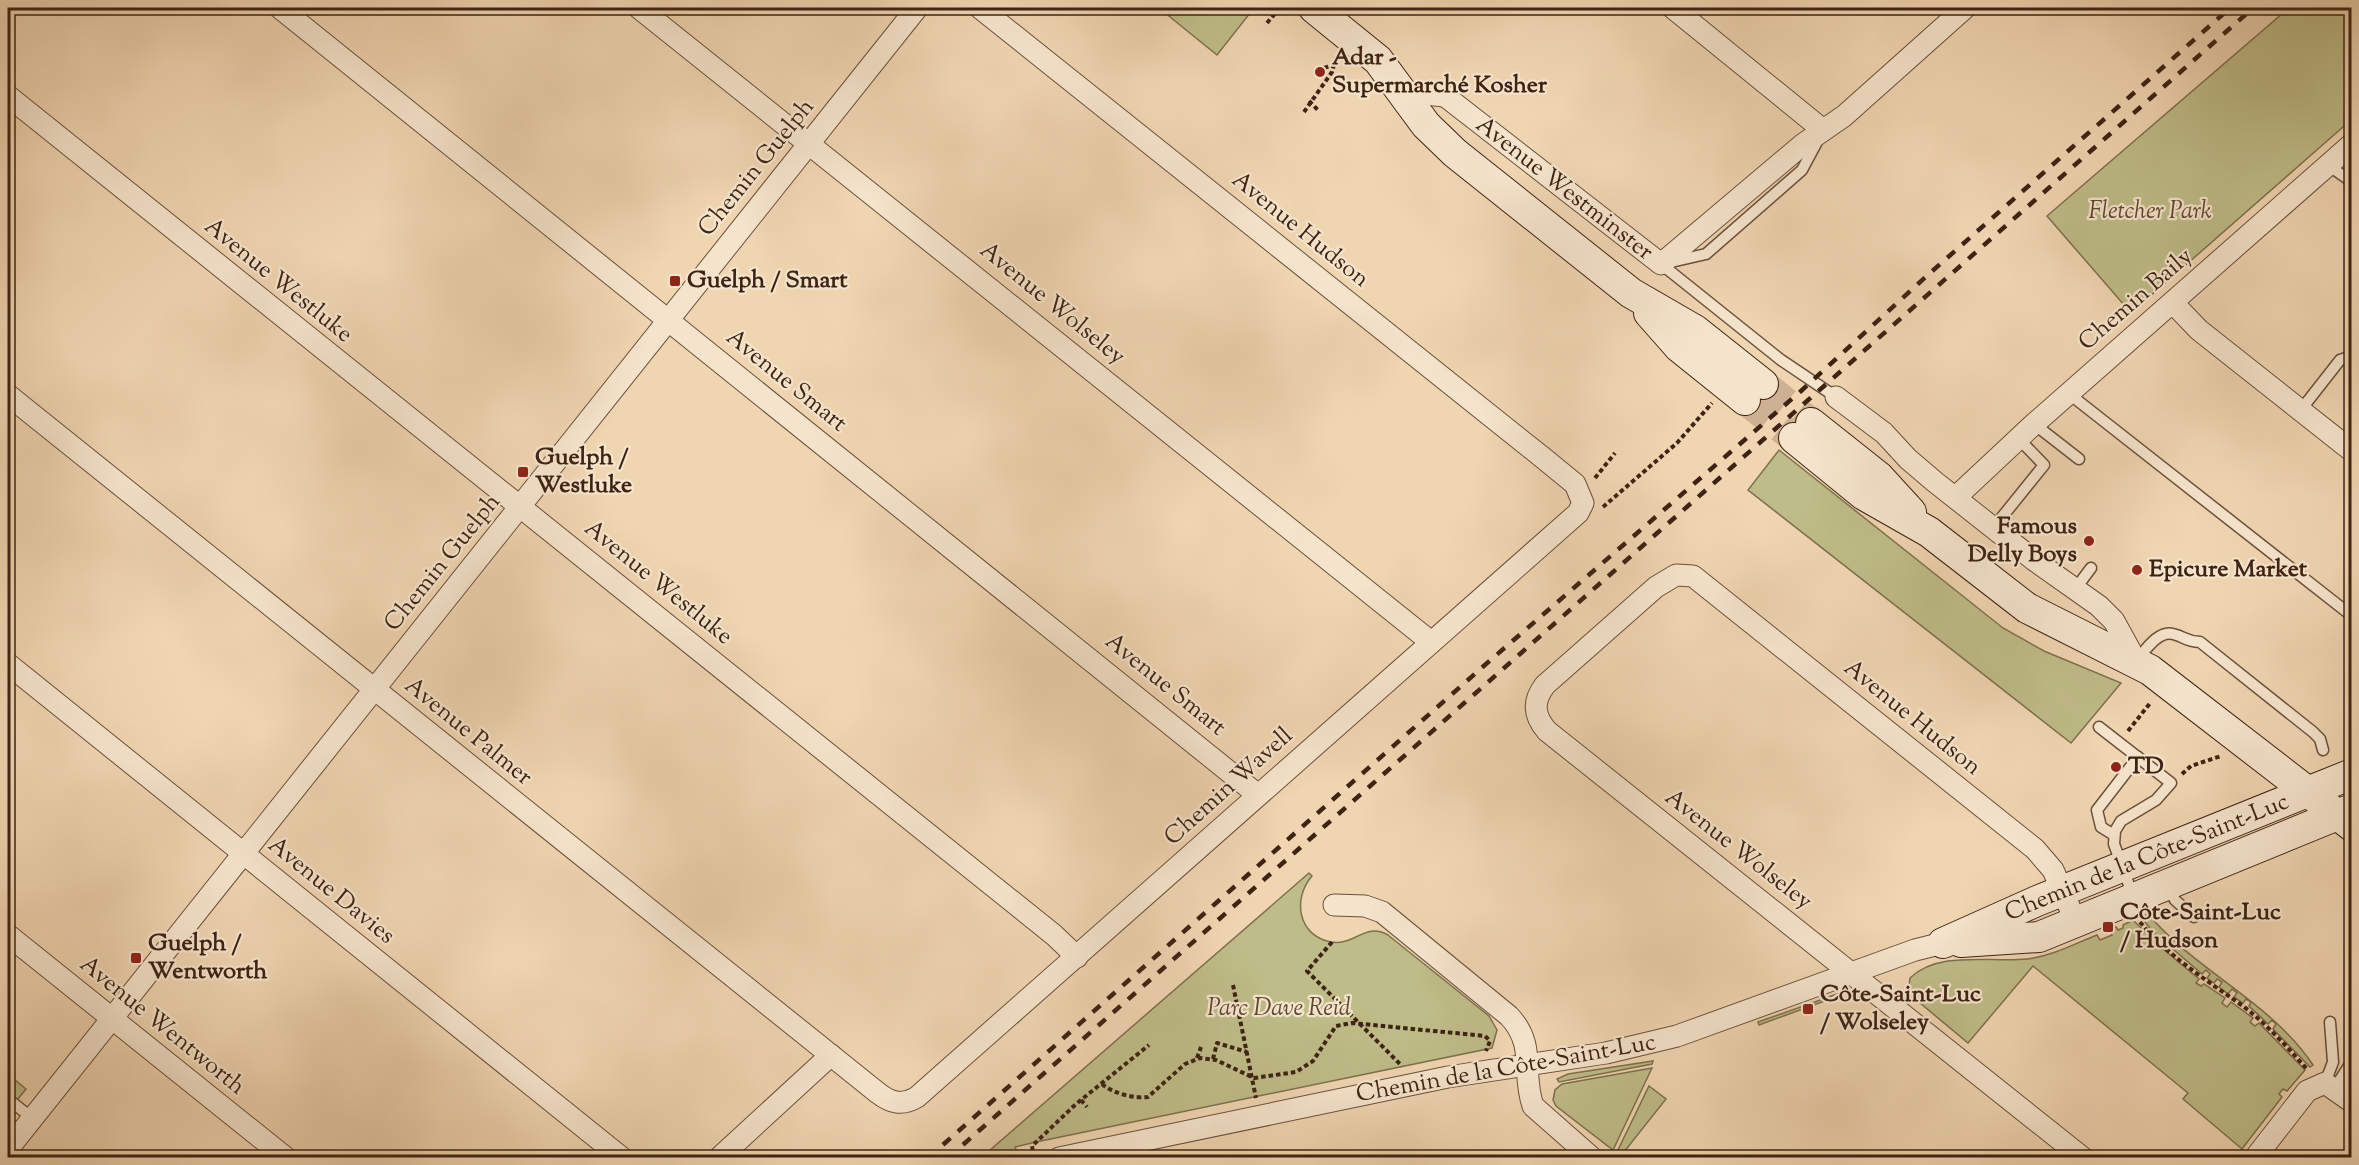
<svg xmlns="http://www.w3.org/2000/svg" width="2359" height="1165" font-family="'Sorts Mill Goudy',serif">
	<rect width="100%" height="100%" fill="#f0d5b1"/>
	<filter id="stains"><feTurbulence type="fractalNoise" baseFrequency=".00333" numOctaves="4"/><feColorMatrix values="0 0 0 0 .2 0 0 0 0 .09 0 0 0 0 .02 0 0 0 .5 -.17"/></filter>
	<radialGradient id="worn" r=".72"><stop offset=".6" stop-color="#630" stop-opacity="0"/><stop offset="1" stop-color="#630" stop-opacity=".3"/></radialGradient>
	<g fill="#bebc88" stroke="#7e704e" stroke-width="1.5">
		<polygon points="1159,8 1254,8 1217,55"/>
		<polygon points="2289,8 2351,8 2351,120 2131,313 2047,216"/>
		<polygon points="1779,450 2003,628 2044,651 2121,683 2071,743 1748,490"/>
		<path d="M1309 873 1312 876C1292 899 1298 936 1331 942 1354 946 1366 922 1388 935L1489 1016 1497 1030 1492 1048 1036 1142 1015 1147 1017 1152 1009 1157H982Z"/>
		<path d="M2148 914C2197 972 2271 1002 2313 1065L2310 1067 2273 1029 2276 1024 2272 1020 2268 1024 2249 1006 2251 1002 2246 999 2243 1003 2234 997 2237 993 2232 989 2228 994 2219 987 2222 982 2217 979 2214 983 2207 978 2210 974 2206 970 2202 974 2153 932 2141 917Z"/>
		<path d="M2133 920 2157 944 2199 979 2196 983 2201 986 2204 984 2225 998 2222 1003 2227 1007 2231 1002 2253 1018 2250 1022 2255 1026 2259 1023 2305 1070 2287 1091 2283 1089 2279 1094 2282 1097 2242 1149 2183 1099 2188 1093 2033 966 1968 1043 1908 993 1910 978C1939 950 1991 963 2027 959 2052 956 2074 944 2097 935L2100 940 2112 935 2110 929 2116 927 2118 930 2123 928V925Z"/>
		<polygon points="1840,993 1841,995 1759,1025 1758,1022"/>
		<polygon points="1653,1061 1652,1064 1559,1082 1557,1079 1568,1074"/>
		<polygon points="1652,1068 1613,1150 1556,1106 1553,1100 1555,1090 1562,1084"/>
		<polygon points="8,1074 26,1089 9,1110 11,1113 8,1117"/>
		<polygon points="1649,1086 1666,1099 1620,1157 1616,1154"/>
	</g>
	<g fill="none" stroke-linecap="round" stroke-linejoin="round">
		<g stroke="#ccb192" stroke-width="30" stroke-dasharray="30 15" stroke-linecap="butt">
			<polyline points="1763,384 1811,423"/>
			<polyline points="1745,400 1794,438"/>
		</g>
		<g stroke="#6a503b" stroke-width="13">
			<g id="lane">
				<polyline points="2328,165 2352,182"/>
				<polyline points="1671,262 1706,254 1802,170 1818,140"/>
				<polyline points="1661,264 1781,360 1836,397"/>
				<polyline points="2068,393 2352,616"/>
				<polyline points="2300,411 2340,360 2352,356"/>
				<polyline points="2034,424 2079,459"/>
				<polyline points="1994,527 2044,465 2018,438"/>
				<polyline points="2076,588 2091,568"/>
				<path d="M2136 661C2145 651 2158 630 2173 634 2186 637 2184 641 2200 642L2313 732 2320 739 2323 750"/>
				<polyline points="2099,727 2171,783 2156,800 2121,821 2115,831 2114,844 2133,896"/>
				<polyline points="2114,835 2101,827 2097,810 2138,757"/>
				<polyline points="2168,886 2175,900 2194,917"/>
				<polyline points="2325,1083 2333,1062 2330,1022"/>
				<polyline points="2335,1088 2352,1061"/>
				<polyline points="8,1099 32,1118"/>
			</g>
		</g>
		<g stroke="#6a503b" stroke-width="23">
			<g id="street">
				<polyline points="280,8 1258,795"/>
				<polyline points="639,8 1431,642"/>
				<polyline points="1673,8 1823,130"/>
				<polyline points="1401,92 1445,96 1661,264 1802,145 1844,116 1965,8"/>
				<polyline points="8,96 1054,935 1077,957"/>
				<polyline points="2173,303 2199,330 2352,451"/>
				<path d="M8 395 878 1093C891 1103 902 1106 917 1097L1578 513 1583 503 1575 484 1542 457 980 8"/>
				<polyline points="1836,397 1884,433 1908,459 1935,482 2034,560 2099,606 2114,621 2136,661"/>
				<polyline points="1956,497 2034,424 2352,144"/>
				<polyline points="8,664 622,1158"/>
				<path d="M1334 905 1365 906 1382 912 1509 1016C1537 1046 1521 1072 1533 1106L1592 1158"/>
				<path d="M2076 922 2053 870 2035 849 1693 576 1676 575 1656 587 1545 685C1532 702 1534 716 1547 731L2083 1158"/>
				<polyline points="8,935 286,1158"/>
				<polyline points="8,1149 917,8"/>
				<polyline points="719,1158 831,1055"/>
				<polyline points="1059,1158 1448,1077 1606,1053 1677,1036 1915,950 1943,943"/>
				<polyline points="2255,1158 2307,1091 2325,1083 2352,1102"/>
			</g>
		</g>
		<g stroke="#3e2314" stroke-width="32">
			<g id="secondary">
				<polyline points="1314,8 1378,60 1426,125 1455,153 1631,293 1695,330 1763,384"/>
				<polyline points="1649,313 1679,347 1745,400"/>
				<polyline points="1811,423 1879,477 1911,512"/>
				<polyline points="1794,438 1864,495 1929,532 2027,608 2150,670 2352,826"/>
				<polyline points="1961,942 2039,937 2352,809"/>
				<polyline points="1943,943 2037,901 2352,774"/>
			</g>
		</g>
		<g stroke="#3e2314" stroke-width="4" stroke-dasharray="4.5 3" stroke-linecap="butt">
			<polyline points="1267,23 1278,10"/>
			<polyline points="1324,68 1334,65"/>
			<polyline points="1309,101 1318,110"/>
			<polyline points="1304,112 1332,72 1336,57"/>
			<polyline points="1595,478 1615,453"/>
			<polyline points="1603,507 1677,443 1712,403"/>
			<polyline points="2128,731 2151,702"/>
			<polyline points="2182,774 2191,766 2221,756"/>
			<path d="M2140 922C2168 956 2205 979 2240 1004 2265 1022 2286 1046 2307 1069"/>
			<polyline points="1332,942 1307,971 1402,1066"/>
			<polyline points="1233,985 1256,1098"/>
			<polyline points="1197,1058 1201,1047"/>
			<polyline points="1213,1059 1217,1043 1247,1052"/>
			<path d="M1102 1084C1112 1093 1134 1099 1148 1097L1185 1064 1200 1058 1216 1060 1254 1078 1296 1072 1313 1061 1336 1026 1352 1023 1485 1036 1490 1041 1486 1051"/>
			<polyline points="1081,1100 1087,1107"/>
			<polyline points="1034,1158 1032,1146 1076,1104 1149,1045"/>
		</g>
		<use href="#lane" stroke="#f5e4cc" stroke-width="10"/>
		<use href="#street" stroke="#f5e4cc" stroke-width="21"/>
		<use href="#secondary" stroke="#f5e4cc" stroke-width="30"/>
		<g stroke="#3e2314" stroke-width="4.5" stroke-dasharray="10 10" stroke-linecap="butt">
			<polyline points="928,1158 1486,664 1801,391 1930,273 2230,8"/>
			<polyline points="948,1158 2253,8"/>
		</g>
	</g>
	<g fill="#8f2418" stroke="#f5e4cc" stroke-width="2">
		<circle cx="1320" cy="72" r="6"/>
		<rect x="669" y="275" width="12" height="12" rx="3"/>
		<rect x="517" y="466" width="12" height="12" rx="3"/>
		<circle cx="2089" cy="541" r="6"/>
		<circle cx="2137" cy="570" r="6"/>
		<circle cx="2116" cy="767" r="6"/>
		<rect x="2102" y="921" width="12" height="12" rx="3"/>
		<rect x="130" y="952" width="12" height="12" rx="3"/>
		<rect x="1802" y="1003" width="12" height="12" rx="3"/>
	</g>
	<g text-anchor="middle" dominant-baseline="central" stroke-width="4.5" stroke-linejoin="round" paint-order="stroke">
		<g font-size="24" font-weight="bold" fill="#3e2314" stroke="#f5e4cc" text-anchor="start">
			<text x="1332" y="58">Adar -<tspan x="1332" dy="28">Supermarché Kosher</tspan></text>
			<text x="687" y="281">Guelph / Smart</text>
			<text x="535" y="458">Guelph /<tspan x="535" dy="28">Westluke</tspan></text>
			<text x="2077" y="527" text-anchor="end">Famous<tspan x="2077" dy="28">Delly Boys</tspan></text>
			<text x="2149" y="570">Epicure Market</text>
			<text x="2128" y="767">TD</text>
			<text x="2120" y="913">Côte-Saint-Luc<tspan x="2120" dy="28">/ Hudson</tspan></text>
			<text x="148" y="944">Guelph /<tspan x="148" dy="28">Wentworth</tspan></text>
			<text x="1820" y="995">Côte-Saint-Luc<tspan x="1820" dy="28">/ Wolseley</tspan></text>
		</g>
		<g font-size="24" fill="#3e2314" stroke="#f5e4cc">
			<text transform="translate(757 168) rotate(-51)">Chemin Guelph</text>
			<text transform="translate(1564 189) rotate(38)">Avenue Westminster</text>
			<text transform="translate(1300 230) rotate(39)">Avenue Hudson</text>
			<text transform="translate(278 281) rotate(39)">Avenue Westluke</text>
			<text transform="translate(2136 300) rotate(-41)">Chemin Baily</text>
			<text transform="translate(1052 304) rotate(39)">Avenue Wolseley</text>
			<text transform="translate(786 381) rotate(39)">Avenue Smart</text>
			<text transform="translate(443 563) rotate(-51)">Chemin Guelph</text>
			<text transform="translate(658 583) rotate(39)">Avenue Westluke</text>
			<text transform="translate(1165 685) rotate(39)">Avenue Smart</text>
			<text transform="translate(1912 718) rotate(39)">Avenue Hudson</text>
			<text transform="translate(468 732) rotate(39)">Avenue Palmer</text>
			<text transform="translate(1229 787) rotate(-42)">Chemin Wavell</text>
			<text transform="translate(1738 850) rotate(38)">Avenue Wolseley</text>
			<text transform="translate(2147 858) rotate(-22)">Chemin de la Côte-Saint-Luc</text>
			<text transform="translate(331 891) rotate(39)">Avenue Davies</text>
			<text transform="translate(162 1026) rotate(39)">Avenue Wentworth</text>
			<text transform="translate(1506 1069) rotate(-10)">Chemin de la Côte-Saint-Luc</text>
		</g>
		<g font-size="24" font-style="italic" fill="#5e4931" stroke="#f5e4cc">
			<text x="2150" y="212">Fletcher Park</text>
			<text x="1279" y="1009">Parc Dave Reid</text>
		</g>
	</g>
	<rect width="2359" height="1165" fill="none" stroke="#f0d5b1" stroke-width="30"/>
	<rect x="9" y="9" width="2341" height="1147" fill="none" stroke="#3e2314" stroke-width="3"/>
	<rect x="15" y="15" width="2329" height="1135" fill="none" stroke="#3e2314" stroke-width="1.5"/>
	<rect width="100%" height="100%" filter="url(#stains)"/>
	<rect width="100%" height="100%" fill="url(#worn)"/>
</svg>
